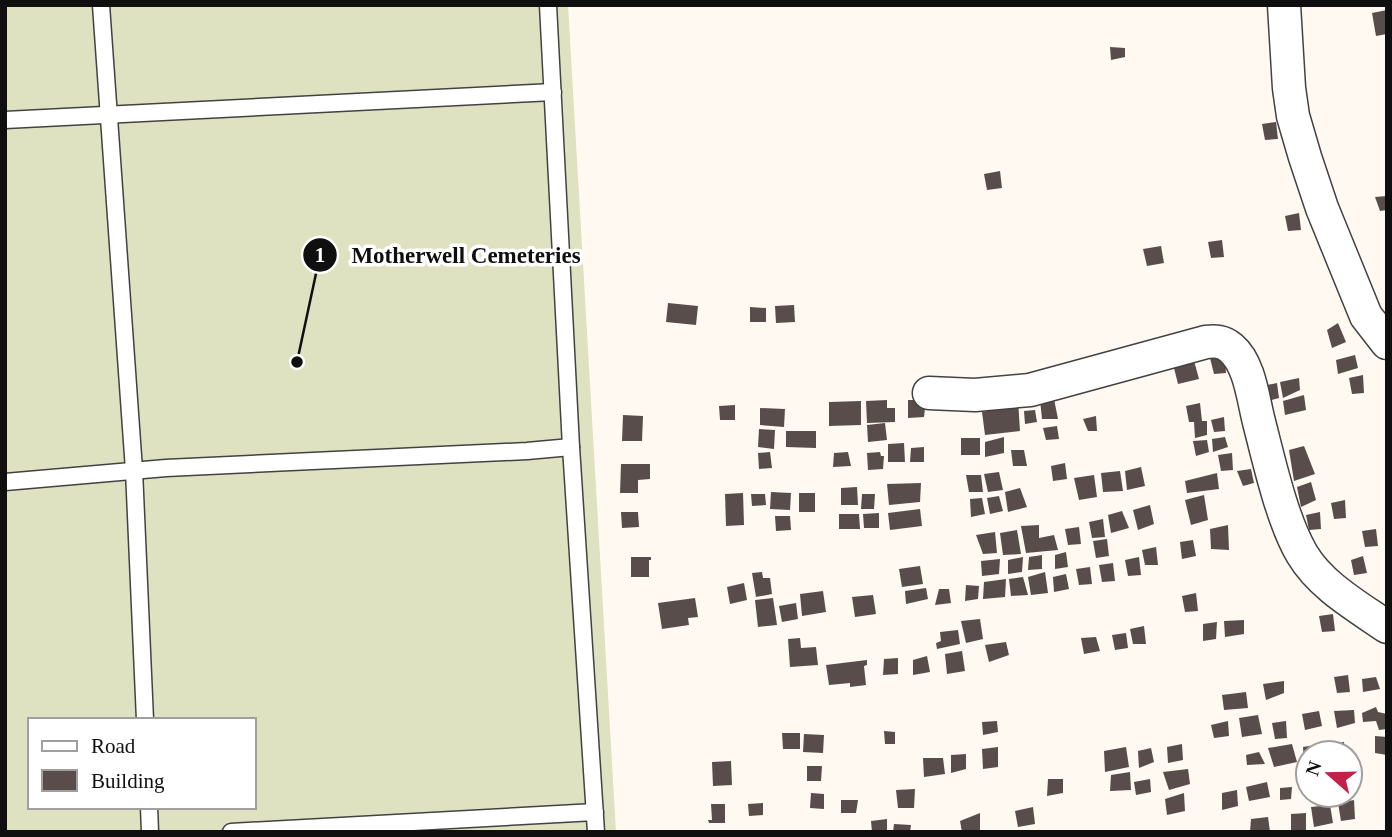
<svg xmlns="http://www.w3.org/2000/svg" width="1392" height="837" font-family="'Times New Roman',serif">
	<rect width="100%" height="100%" fill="#fff9f1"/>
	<path fill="#dee2c0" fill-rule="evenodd" d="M5 5H568L616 832H5ZM30 720H254V807H30Z"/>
	<g fill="#584d4b">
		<polygon points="1387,10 1387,34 1376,36 1372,13"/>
		<polygon points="1110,47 1125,48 1125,57 1111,60"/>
		<polygon points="1276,122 1278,139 1265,140 1262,124"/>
		<polygon points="1000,171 1002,188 987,190 984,174"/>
		<polygon points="1387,196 1387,210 1380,211 1375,197"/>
		<polygon points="1299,213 1301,230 1288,231 1285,216"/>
		<polygon points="1222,240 1224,257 1211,258 1208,242"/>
		<polygon points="1161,246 1164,263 1147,266 1143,249"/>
		<polygon points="668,303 698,306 696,325 666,322"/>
		<polygon points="794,305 795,322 776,323 775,306"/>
		<polygon points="750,307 766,308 766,322 750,322"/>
		<polygon points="1338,323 1346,342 1332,348 1327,330"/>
		<polygon points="1225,355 1226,373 1214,374 1210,358"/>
		<polygon points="1355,355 1358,368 1338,374 1336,360"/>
		<polygon points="1193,357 1199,379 1178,384 1173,364"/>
		<polygon points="1363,375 1364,393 1352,394 1349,378"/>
		<polygon points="1299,378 1300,390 1283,398 1280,382"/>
		<polygon points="1277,383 1279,398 1264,402 1262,386"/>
		<polygon points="1304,395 1306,410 1285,415 1283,401"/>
		<polygon points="1054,399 1058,419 1042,419 1040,400"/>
		<polygon points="887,400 887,408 895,408 895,422 867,423 866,401"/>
		<polygon points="908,400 926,400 924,417 908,418"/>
		<polygon points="1018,400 1020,431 985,435 982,412 1000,409 1000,402"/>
		<polygon points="861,401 861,425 829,426 829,402"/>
		<polygon points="1200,403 1202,421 1207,421 1207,435 1195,438 1194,422 1189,422 1186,406"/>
		<polygon points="735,405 735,420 720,420 719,406"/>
		<polygon points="760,408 785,409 784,427 760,425"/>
		<polygon points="1035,410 1037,422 1025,424 1024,411"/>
		<polygon points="623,415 643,416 642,441 622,441"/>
		<polygon points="1096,416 1097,431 1088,431 1083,419"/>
		<polygon points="1224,417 1225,431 1214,432 1211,420"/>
		<polygon points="885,423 887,440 868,442 867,425"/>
		<polygon points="1057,426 1059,439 1046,440 1043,428"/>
		<polygon points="759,429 775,430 774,449 758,447"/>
		<polygon points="786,431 816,431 816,448 786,447"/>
		<polygon points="1004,437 1004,453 985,457 985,442"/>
		<polygon points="1225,437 1228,447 1213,452 1212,439"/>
		<rect x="961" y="438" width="19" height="17"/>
		<polygon points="1207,440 1209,452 1196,456 1193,441"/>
		<polygon points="904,443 905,462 888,462 888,444"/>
		<polygon points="1304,446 1315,474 1294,481 1289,450"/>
		<polygon points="924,447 924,462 910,462 911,448"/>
		<polygon points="1011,450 1024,450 1027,466 1013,466"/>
		<polygon points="770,452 772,468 759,469 758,453"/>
		<polygon points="848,452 851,466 833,467 834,453"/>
		<polygon points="880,452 881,456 884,456 883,469 868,470 867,453"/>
		<polygon points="1232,453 1233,470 1221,471 1218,455"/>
		<polygon points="1065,463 1067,479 1053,481 1051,466"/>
		<polygon points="621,464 650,464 650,479 638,480 638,493 620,493"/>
		<polygon points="1141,467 1145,486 1127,490 1125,471"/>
		<polygon points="1251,469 1254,483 1243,486 1237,471"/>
		<polygon points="1120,471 1123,491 1103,492 1101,473"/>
		<polygon points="999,472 1003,490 988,492 984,474"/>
		<polygon points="1217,473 1219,489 1187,493 1185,481"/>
		<polygon points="966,475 981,475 983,492 969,492"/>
		<polygon points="1094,475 1097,497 1079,500 1074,478"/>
		<polygon points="1311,482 1316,500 1301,507 1297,487"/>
		<polygon points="921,483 920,502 889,505 887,484"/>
		<polygon points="857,487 858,505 841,505 841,488"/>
		<polygon points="1020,488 1027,507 1008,512 1005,492"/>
		<polygon points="771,492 791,493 790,510 770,509"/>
		<polygon points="743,493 744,525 726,526 725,494"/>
		<rect x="799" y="493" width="16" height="19"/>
		<polygon points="751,494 765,494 766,505 752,506"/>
		<polygon points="862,494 875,494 874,509 861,509"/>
		<polygon points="1204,495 1208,520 1191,525 1185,500"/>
		<polygon points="999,496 1003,511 990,514 987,498"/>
		<polygon points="982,498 985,514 971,517 970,499"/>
		<polygon points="1345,500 1346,518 1334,519 1331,503"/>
		<polygon points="1150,505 1154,524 1138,530 1133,510"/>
		<polygon points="920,509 922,526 890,530 888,513"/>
		<polygon points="1122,511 1129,528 1111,533 1108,515"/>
		<polygon points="621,512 638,512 639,527 622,528"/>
		<polygon points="1320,512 1321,529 1309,530 1306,515"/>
		<polygon points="879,513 879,528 864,528 863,514"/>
		<polygon points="839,514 859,514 860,529 839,529"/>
		<polygon points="775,516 790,516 791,530 776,531"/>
		<polygon points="1103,519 1105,537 1092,538 1089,522"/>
		<polygon points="1039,525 1039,538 1054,535 1058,550 1026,553 1021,526"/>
		<polygon points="1228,525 1229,550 1211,549 1210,529"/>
		<polygon points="1079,527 1081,544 1068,545 1065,529"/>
		<polygon points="1376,529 1378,546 1365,547 1362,531"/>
		<polygon points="1017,530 1021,554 1003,555 1000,533"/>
		<polygon points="995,532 997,553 983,554 976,535"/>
		<polygon points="1107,539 1109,556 1096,558 1093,541"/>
		<polygon points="1193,540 1196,556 1182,559 1180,542"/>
		<polygon points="1156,547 1158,565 1145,565 1142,550"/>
		<polygon points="1066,552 1068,567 1055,569 1055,555"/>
		<polygon points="1042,555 1042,569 1028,570 1029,557"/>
		<polygon points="1363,556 1367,573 1354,575 1351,560"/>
		<polygon points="631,557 651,557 651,560 649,560 649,577 631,577"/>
		<polygon points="1023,557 1022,572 1008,574 1008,560"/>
		<polygon points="1139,557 1141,575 1128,576 1125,560"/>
		<polygon points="1000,559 999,574 982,576 981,561"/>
		<polygon points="1113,563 1115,581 1102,582 1099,565"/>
		<polygon points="920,566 923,584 902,587 899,569"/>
		<polygon points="1090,567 1092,584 1079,585 1076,569"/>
		<polygon points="762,572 763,578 770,578 772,594 756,597 752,573"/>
		<polygon points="1045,572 1048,593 1031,595 1028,577"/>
		<polygon points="1066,574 1069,589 1054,592 1053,577"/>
		<polygon points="1023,577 1028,595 1011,596 1009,579"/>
		<polygon points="1006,579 1005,597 983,599 984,582"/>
		<polygon points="744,583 747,600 730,604 727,587"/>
		<polygon points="966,585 979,586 978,599 965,601"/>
		<polygon points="926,588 928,599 906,604 905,591"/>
		<polygon points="939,589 949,589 951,603 935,605"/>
		<polygon points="823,591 826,612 802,616 800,594"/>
		<polygon points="1196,593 1198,611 1185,612 1182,596"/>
		<polygon points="873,595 876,614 855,617 852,597"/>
		<polygon points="695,598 698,617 688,618 689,625 662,629 658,603"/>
		<polygon points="773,598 777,625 758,627 755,600"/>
		<polygon points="796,603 798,619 782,622 779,606"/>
		<polygon points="1333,614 1335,631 1322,632 1319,616"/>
		<polygon points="980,619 983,639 966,643 961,621"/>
		<polygon points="1244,620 1244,634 1225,637 1224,621"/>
		<polygon points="1217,622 1216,639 1203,641 1203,624"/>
		<polygon points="1144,626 1146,644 1133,644 1130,629"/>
		<polygon points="958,630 960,644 937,649 936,643 941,641 940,632"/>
		<polygon points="1126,633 1128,648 1115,650 1112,635"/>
		<polygon points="1096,637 1100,651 1084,654 1081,638"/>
		<polygon points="800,638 801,648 816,647 818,665 790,667 788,639"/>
		<polygon points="1006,642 1009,655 989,662 985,645"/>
		<polygon points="962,651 965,671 947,674 945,654"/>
		<polygon points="927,656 930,672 913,675 913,660"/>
		<polygon points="898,658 898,674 883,675 884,659"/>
		<polygon points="867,660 867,665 864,666 866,685 850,687 850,683 829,685 826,665"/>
		<polygon points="1348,675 1350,692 1337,693 1334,677"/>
		<polygon points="1376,677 1380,689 1363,692 1362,679"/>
		<polygon points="1284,681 1284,693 1266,700 1263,684"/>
		<polygon points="1246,692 1248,708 1224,710 1222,695"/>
		<polygon points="1376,707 1378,712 1387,714 1387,729 1379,730 1376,721 1363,722 1362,713"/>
		<polygon points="1354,710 1355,723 1337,728 1334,711"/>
		<polygon points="1319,711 1322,726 1305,730 1302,714"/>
		<polygon points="1258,715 1262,734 1242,737 1239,718"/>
		<polygon points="997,721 998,732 983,735 982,722"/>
		<polygon points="1228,721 1229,736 1214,738 1211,725"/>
		<polygon points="1286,721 1287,738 1275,739 1272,723"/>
		<polygon points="884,731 895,732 895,744 885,744"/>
		<polygon points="782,733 800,733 800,749 783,749"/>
		<polygon points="804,734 824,735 823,753 803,752"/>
		<polygon points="1375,736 1387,737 1387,755 1375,753"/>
		<polygon points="1344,742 1345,753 1332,753 1331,744"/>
		<polygon points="1182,744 1183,760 1168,763 1167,747"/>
		<polygon points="1292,744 1297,762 1274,767 1268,748"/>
		<polygon points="1321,744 1323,753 1308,753 1308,761 1304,762 1303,747"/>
		<polygon points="998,747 998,767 983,769 982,749"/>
		<polygon points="1126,747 1129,767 1105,772 1104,751"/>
		<polygon points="1151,748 1154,762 1139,768 1138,751"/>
		<polygon points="1259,752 1265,764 1247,765 1246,755"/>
		<polygon points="966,754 966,769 951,773 951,755"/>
		<polygon points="923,758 943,758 945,774 924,777"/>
		<polygon points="731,761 732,785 713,786 712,762"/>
		<polygon points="807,766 822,766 821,781 807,781"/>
		<polygon points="1188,769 1190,784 1169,790 1163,772"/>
		<polygon points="1130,772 1131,790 1110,791 1111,775"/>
		<polygon points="1048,779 1063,779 1063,793 1047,796"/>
		<polygon points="1150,779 1151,792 1136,795 1134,782"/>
		<polygon points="1267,782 1270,797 1249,801 1246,787"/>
		<polygon points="1292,787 1291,799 1280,800 1280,788"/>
		<polygon points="915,789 914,808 898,808 896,790"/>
		<polygon points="1237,790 1238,806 1222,810 1222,793"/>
		<polygon points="811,793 824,794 824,809 810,808"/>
		<polygon points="1184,793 1185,811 1167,815 1165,799"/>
		<polygon points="841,800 858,800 856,813 841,813"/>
		<polygon points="1354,800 1355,819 1341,821 1338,803"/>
		<polygon points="763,803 763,815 749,816 748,804"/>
		<polygon points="711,804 725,804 725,823 709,823 708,820 712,820"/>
		<polygon points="1330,805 1333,823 1314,827 1311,807"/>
		<polygon points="1033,807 1035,824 1018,827 1015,811"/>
		<polygon points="980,813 980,832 962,832 960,821"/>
		<polygon points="1306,813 1306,831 1291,832 1291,814"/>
		<polygon points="1268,817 1270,832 1250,832 1251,819"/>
		<polygon points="887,819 887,832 872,832 871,821"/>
		<polygon points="894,824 911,825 910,832 893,832"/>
	</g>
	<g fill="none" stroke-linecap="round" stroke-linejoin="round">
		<g stroke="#424242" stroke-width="19">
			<g id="lane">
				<polyline points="101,5 134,470 145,720"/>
				<polyline points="548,5 571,447 596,832"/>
				<polyline points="5,120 553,92"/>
				<polyline points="5,482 166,468 527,451 571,447"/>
				<polyline points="149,807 150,832"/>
				<polyline points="231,832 595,812"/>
			</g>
		</g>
		<g stroke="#424242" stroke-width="35">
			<g id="street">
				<polyline points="1284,5 1289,88 1293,116 1305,157 1322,208 1366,316 1387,343"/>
				<path d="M929 393 975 395 1030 390 1206 342C1215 341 1223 341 1231 348 1250 364 1253 399 1259 422 1269 461 1282 520 1302 554 1321 586 1357 606 1387 627"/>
			</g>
		</g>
		<use href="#lane" stroke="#fff" stroke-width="16"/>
		<use href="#street" stroke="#fff" stroke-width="32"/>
	</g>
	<path fill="none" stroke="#0f0f0f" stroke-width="2.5" d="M297 362L320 255"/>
	<g fill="#0f0f0f" stroke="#fff" stroke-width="2.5">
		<circle cx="297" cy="362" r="7"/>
		<circle cx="320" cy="255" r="18"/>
	</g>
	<g font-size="21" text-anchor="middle" font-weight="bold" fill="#fff">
		<text x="320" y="262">1</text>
	</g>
	<g font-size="23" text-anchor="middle" font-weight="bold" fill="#0f0f0f" stroke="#fff" stroke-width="7" stroke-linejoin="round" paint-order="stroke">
		<text x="466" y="263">Motherwell Cemeteries</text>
	</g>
	<rect width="1392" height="837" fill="none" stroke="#0f0f0f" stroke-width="14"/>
	<rect x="28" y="718" width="228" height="91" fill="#ffffff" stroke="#9f9f9f" stroke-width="2"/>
	<rect x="42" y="741" width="35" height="10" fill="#ffffff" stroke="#9f9f9f" stroke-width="2"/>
	<text x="91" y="753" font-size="21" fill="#0f0f0f">Road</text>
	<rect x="42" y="770" width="35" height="21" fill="#584d4b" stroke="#9f9f9f" stroke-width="2"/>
	<text x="91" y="788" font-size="21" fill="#0f0f0f">Building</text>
	<g transform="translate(1329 774) rotate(290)"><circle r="33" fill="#ffffff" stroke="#9f9f9f" stroke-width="2"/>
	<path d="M0-5L12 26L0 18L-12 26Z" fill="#c42148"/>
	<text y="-10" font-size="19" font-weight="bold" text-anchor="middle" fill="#0f0f0f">N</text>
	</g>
</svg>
